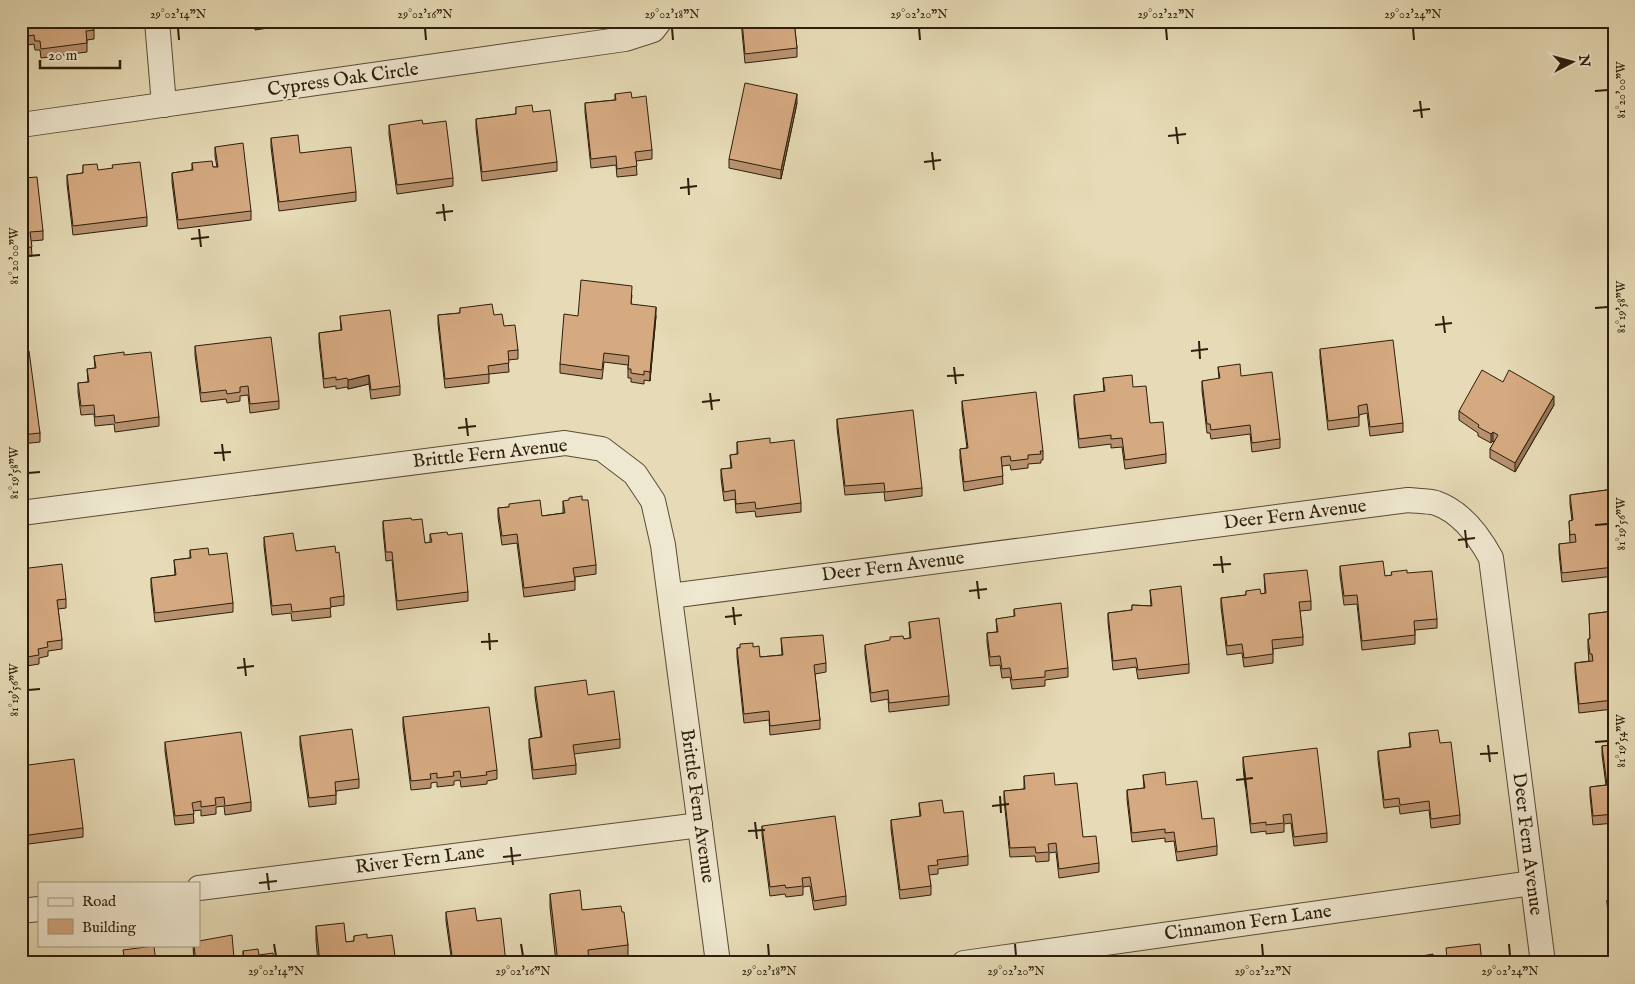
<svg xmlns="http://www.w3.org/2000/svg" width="1635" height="984" font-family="'IM FELL English',serif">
	<rect width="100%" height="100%" fill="#e6dbb6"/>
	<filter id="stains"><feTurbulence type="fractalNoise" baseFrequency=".004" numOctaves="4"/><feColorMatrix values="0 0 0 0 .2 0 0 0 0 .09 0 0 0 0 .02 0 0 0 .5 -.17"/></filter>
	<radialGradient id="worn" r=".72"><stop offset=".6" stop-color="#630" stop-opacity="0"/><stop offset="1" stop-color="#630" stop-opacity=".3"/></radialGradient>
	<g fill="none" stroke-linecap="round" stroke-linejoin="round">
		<g stroke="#5b4c36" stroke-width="26">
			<g id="street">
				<polyline points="157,21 164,105"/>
				<polyline points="21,125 625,39 653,30 660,21"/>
				<polyline points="21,513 565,443 602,449 635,474 653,501 663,545 718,963"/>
				<path d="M670 596 1408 500C1417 501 1428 501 1436 503 1462 512 1479 536 1491 558L1543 963"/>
				<polyline points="199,888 700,825"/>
				<polyline points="21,911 39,909"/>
				<polyline points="964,963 1532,883"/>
			</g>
		</g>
		<use href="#street" stroke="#efe8d0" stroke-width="24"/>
	</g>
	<g fill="#b8926f" stroke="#2d1d0b">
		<polygon points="21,21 94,30 94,39 87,40 87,52 41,58 40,50 35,50 34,44 22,46"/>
		<polygon points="228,21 250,21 250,23 228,26"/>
		<polygon points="253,21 282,21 282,26 255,30"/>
		<polygon points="741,21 794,21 797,48 797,57 745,63"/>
		<polygon points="615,94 632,98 652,150 652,159 636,161 637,175 617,177 616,165 591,168 585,112 585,103 615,100"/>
		<polygon points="797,103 781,179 729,168 729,159"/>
		<polygon points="516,107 557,162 557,171 482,181 476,128 476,119 516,114"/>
		<polygon points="389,125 453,178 453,186 397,194 389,134"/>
		<polygon points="271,138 356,192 356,201 279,211 271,147"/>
		<polygon points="215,147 251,211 251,220 178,229 172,182 172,173 192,170 192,163 213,167 217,167 215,156"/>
		<polygon points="83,165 98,170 147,217 147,226 73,235 67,184 67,175 83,173"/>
		<polygon points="21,174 24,178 43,231 43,240 31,241 32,256 21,257"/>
		<polygon points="632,295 631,304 656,316 650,381 644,380 644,384 631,382 631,378 628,378 628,365 604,362 602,379 560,373 560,364 578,316"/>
		<polygon points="460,308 494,315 504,326 518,350 518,359 508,360 509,372 489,374 489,383 445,388 438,324 438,315 460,313"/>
		<polygon points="340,316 400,386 400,395 371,399 369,384 348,389 347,387 336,389 336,386 324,388 319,342 319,333 341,330"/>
		<polygon points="195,346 279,401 279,409 250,413 248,395 240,396 240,401 227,403 226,399 201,402 195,355"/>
		<polygon points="1320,349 1403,423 1403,432 1370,436 1367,413 1359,415 1359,426 1328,430 1320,358"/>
		<polygon points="21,352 40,433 40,442 21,444"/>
		<polygon points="124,355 159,417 159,426 115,432 114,424 95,426 94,414 81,415 78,392 78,383 88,382 87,369 95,368 94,356"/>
		<polygon points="1218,367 1241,376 1280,439 1280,448 1252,452 1250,434 1211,439 1210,433 1207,433 1202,390 1202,381 1219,379"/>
		<polygon points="1103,378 1133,387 1150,423 1166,454 1166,463 1125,469 1122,447 1111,448 1111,444 1079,448 1074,404 1074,395 1104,392"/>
		<polygon points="1503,382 1554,405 1515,472 1490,458 1490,449 1494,442 1493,441 1491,443 1478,436 1478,433 1459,420 1459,411"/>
		<polygon points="962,401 1043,451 1043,460 1041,460 1041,463 1028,464 1028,468 1011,470 1010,465 1002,466 1003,484 964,491 960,458 960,449 967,448 962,410"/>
		<polygon points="837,419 922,488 922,496 885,501 884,492 845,495 837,428"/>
		<polygon points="737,442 770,443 801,503 801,512 756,517 755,511 736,513 735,499 724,501 721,478 721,469 731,468 730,455 737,454"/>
		<polygon points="1614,489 1614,576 1562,582 1559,553 1559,544 1570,543 1569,521 1572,521 1570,504 1570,495"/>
		<polygon points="563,501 596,565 596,574 575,577 575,590 524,597 517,543 502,545 498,517 498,508 509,507 542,516 563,513"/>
		<polygon points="412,520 425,543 430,542 430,534 448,535 468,592 468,601 397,610 392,560 386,561 383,530 383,521"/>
		<polygon points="264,537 296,551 336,553 344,596 344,605 330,607 331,617 292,621 291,613 272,615 264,546"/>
		<polygon points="190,550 209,555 233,603 233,612 155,622 151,587 151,578 175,575 174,560 190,558"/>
		<polygon points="1340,566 1385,576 1407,573 1437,619 1437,628 1415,630 1415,644 1362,650 1357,604 1344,605 1340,575"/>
		<polygon points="21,569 66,599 66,608 58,609 62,640 62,649 48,651 48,656 39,658 39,664 21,667 21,594 22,593"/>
		<polygon points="1264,574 1311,601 1311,610 1300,611 1303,637 1303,645 1273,649 1273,663 1244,667 1242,653 1227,655 1221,607 1221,598 1246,595 1246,591 1261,594 1265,593"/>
		<polygon points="1150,590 1189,664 1189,673 1138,679 1136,667 1113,670 1108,622 1108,613 1132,610 1132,605 1151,606"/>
		<polygon points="1014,609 1068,668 1068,677 1045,680 1045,686 1012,689 1010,677 1002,678 1000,665 990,666 987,642 987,633 997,632 996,619 1014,617"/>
		<polygon points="1614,611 1613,709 1579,713 1575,672 1575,663 1589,661 1588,648 1588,639 1590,639 1589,614"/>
		<polygon points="909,622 949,696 949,705 889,712 888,699 871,702 865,654 865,645 910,638"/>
		<polygon points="781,638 826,663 826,672 815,674 820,720 820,729 770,735 769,720 744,723 737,657 737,648 753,647 760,657 782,655"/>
		<polygon points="535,687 620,739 620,748 574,754 576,765 576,774 533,779 529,748 529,739 541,737 535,696"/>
		<polygon points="403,717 497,770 497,779 487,781 487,784 461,787 460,780 454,781 454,785 437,787 437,782 431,783 431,788 411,790 403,726"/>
		<polygon points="1409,733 1440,743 1460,815 1460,824 1431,828 1429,810 1400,814 1399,806 1384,808 1378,760 1378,751 1410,747"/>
		<polygon points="300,736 359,779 359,788 336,791 336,804 309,807 300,745"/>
		<polygon points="165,742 251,802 251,811 225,815 224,806 216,807 216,814 201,816 201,810 193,811 194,823 175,825 165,751"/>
		<polygon points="1614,742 1614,823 1593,825 1590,796 1590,787 1606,785 1602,755 1602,746 1610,745"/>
		<polygon points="1243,757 1327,833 1327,842 1294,846 1291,823 1284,824 1284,832 1266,834 1266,831 1251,833 1243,766"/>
		<polygon points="21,766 83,828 83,837 21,845"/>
		<polygon points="1143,775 1166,785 1202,819 1217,846 1217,855 1177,861 1174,841 1165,842 1165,838 1132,842 1127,799 1127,790 1144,788"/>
		<polygon points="1024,776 1055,785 1083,837 1099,863 1099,872 1059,878 1056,852 1049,853 1049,861 1036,862 1035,856 1010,857 1004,800 1004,791 1024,789"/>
		<polygon points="919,803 944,813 968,856 968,865 938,869 938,874 929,875 931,886 931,895 900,899 891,829 891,820 920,817"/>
		<polygon points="762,826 846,896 846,905 814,910 810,886 803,887 803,895 786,897 785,894 770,896 762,835"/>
		<polygon points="550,894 582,910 622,912 628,945 628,958 589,963 556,963 550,907"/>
		<polygon points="1614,899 1614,948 1610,949 1607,900"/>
		<polygon points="446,912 477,921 506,963 452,963 446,921"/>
		<polygon points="316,926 346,942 354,941 354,936 367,938 396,963 318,963 316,940"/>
		<polygon points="193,945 234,958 243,957 243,951 259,955 275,963 194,963"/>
	</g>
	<g fill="#96775a" stroke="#2d1d0b">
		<polygon points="797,94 797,103 781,179 781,170"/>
		<polygon points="656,307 656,316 650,381 650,372"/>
		<polygon points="369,375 369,384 348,389 348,380"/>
		<polygon points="1554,396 1554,405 1515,472 1515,463"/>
		<polygon points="1493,432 1493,441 1491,443 1491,434"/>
	</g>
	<g fill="#d6aa81" stroke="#2d1d0b">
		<polygon points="21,21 93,21 94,30 86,31 87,43 41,49 40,41 35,41 34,35 22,37"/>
		<polygon points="742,21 794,21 797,48 745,54"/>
		<polygon points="745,83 797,94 781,170 729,159"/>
		<polygon points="631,92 632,98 646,96 652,150 635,152 637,166 617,169 616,156 591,159 585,103 616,100 615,94"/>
		<polygon points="532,105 533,112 550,110 557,162 482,172 476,119 516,114 516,107"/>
		<polygon points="422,120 423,124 446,121 453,178 397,185 389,125"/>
		<polygon points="298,135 300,153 351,147 356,192 279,202 271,138"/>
		<polygon points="243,143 251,211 178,220 172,173 193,170 192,163 212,161 213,167 218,167 215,147"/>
		<polygon points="140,162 147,217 73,226 67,175 83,173 83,165 97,164 98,170 113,168 112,165"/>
		<polygon points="24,173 24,178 37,177 43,231 30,232 32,247 21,248 21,174"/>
		<polygon points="581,280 632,286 631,304 656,307 650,372 644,371 644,375 631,373 631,369 628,369 629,356 604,353 602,370 560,364 564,314 578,316"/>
		<polygon points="492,304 494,315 502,314 504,326 515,325 518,350 508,351 509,363 488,366 489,374 445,379 438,315 460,313 460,308"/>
		<polygon points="390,310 400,386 371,390 369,375 348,380 347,378 336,380 336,377 324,379 319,333 342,330 340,316"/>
		<polygon points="271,337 279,401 250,404 248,386 240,387 240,392 227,394 226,390 201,393 195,346"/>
		<polygon points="1393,340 1403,423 1370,427 1367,404 1358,406 1359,417 1328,421 1320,349"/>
		<polygon points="29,351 40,433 21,435 21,352"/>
		<polygon points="124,352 124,355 151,352 159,417 115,423 114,415 95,417 94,405 81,406 78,383 89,382 87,369 96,368 94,356"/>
		<polygon points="1240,364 1241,376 1272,372 1280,439 1252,443 1250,425 1211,430 1210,424 1207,424 1202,381 1220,378 1218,367"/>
		<polygon points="1482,370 1503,382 1509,370 1554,396 1515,463 1490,449 1498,435 1493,432 1491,434 1478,427 1479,425 1459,411"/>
		<polygon points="1132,375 1133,387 1146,386 1150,423 1163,422 1166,454 1125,460 1122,438 1111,439 1111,435 1079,439 1074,395 1105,391 1103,378"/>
		<polygon points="1036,392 1043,451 1040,451 1041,454 1028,455 1028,459 1011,461 1010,456 1001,457 1003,476 964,482 960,449 968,448 962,401"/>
		<polygon points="913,410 922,488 885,492 884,483 845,486 837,419"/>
		<polygon points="770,438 770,443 794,440 801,503 756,509 755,502 736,504 735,490 724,492 721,469 732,468 730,455 738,454 737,442"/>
		<polygon points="1614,489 1614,567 1562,573 1559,544 1576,542 1575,534 1570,535 1569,521 1573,520 1570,495"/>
		<polygon points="582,496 582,500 588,500 596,565 573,568 575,581 524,588 517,534 502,536 498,508 509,507 509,504 540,500 542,516 565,513 563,501 569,500 569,498"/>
		<polygon points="411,518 412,520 422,519 425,543 432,542 430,534 447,532 448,535 462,533 468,592 397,601 392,552 386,552 383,521"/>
		<polygon points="293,533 296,551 335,546 336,553 339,552 344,596 330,598 331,608 292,612 291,604 272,606 264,537"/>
		<polygon points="208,548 209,555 227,553 233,603 155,613 151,578 176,575 174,560 191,558 190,550"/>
		<polygon points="1383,561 1385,576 1392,575 1391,572 1407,570 1407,573 1432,571 1437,619 1414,621 1415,635 1362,641 1357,595 1344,596 1340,566"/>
		<polygon points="62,564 66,599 57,600 62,640 47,642 48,647 38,649 39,655 21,658 21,594 23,593 21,569"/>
		<polygon points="1307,570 1311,601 1299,602 1303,637 1272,640 1273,654 1244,658 1242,644 1227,646 1221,598 1246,595 1246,591 1260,589 1261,594 1266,593 1264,574"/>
		<polygon points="1181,586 1189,664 1138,670 1136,658 1113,661 1108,613 1132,610 1132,605 1152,606 1150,590"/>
		<polygon points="1061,603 1068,668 1045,671 1045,677 1012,680 1010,668 1002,669 1000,656 990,657 987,633 998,632 996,619 1015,616 1014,609"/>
		<polygon points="1614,611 1614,689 1612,689 1613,700 1579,704 1575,663 1593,661 1592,654 1590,654 1588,639 1590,639 1589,614"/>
		<polygon points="939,618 949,696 889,703 888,690 871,693 865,645 890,640 890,637 903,636 904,639 911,638 909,622"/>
		<polygon points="823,635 826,663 814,665 820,720 770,726 769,711 744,714 737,648 740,648 740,644 753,643 753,647 759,646 760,657 783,655 781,638"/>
		<polygon points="586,680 588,695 614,691 620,739 573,745 576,765 533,770 529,739 542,737 535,687"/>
		<polygon points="489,707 497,770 486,772 487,775 461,778 460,771 453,772 454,776 437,778 437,773 430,774 431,779 411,781 403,717"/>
		<polygon points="352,729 359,779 335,782 336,795 309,798 300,736"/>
		<polygon points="1438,730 1440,743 1451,742 1460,815 1431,819 1429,801 1400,805 1399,798 1384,800 1378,751 1411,747 1409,733"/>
		<polygon points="241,732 251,802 225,806 224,797 215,798 216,805 201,807 201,801 192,803 194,814 175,816 165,742"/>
		<polygon points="1614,742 1614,814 1593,816 1590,787 1607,785 1602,746 1610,745 1610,743"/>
		<polygon points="1317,748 1327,833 1294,837 1291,814 1283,815 1284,823 1266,825 1266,822 1251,824 1243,757"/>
		<polygon points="74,759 83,828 21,836 21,766"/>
		<polygon points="1165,772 1166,785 1197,781 1202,819 1214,818 1217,846 1177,852 1174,832 1165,833 1165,829 1132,833 1127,790 1145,788 1143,775"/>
		<polygon points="1054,773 1055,785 1077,783 1083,837 1096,836 1099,863 1059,869 1056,843 1048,844 1049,852 1036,853 1035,847 1010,848 1004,791 1025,789 1024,776"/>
		<polygon points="942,800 944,813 963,811 968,856 937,860 938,865 928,866 931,886 900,890 891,820 921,816 919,803"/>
		<polygon points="835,816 846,896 814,901 810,877 802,878 803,886 786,888 785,885 770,887 762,826"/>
		<polygon points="580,890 582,910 621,906 622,912 624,912 628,945 588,950 589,963 558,963 550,894"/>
		<polygon points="1614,899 1614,939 1610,940 1607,900"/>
		<polygon points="475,908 477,921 501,918 506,963 453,963 446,912"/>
		<polygon points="344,923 346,942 354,941 354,936 367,934 367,938 392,935 396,963 320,963 316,926"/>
		<polygon points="232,935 234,958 244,957 243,951 258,949 259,955 273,953 275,963 196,963 194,945 199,945 199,941"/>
		<polygon points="1480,944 1482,963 1394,963 1393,961 1433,954 1434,961 1441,961 1447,958 1446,948"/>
		<polygon points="154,946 156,963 125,963 123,950"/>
	</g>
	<path fill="none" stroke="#2d1d0b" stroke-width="2" d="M178 28 179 40M425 28 426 40M672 28 673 40M919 28 920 40M1166 28 1167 40M1413 28 1414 40M1595 91 1608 90M1420 101 1422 118M1413 111 1430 109M1176 127 1178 144M1168 136 1186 134M932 152 934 170M924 162 941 160M688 178 689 195M680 188 697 186M443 204 445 221M436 213 453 211M199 229 201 247M191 239 209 237M28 256 40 255M1595 308 1608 307M1443 316 1445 333M1435 325 1452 323M1199 341 1200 359M1191 351 1208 349M954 367 956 384M947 376 964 375M710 393 712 410M702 402 720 400M466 418 468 436M458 428 476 426M222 444 224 461M214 453 231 452M28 473 40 472M1595 525 1608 524M1465 530 1467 548M1458 540 1475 538M1221 556 1223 573M1213 565 1231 564M977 581 979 599M969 591 987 589M733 607 735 625M725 617 742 615M489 633 490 650M481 642 498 641M244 658 246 676M237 668 254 666M28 690 40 689M1595 742 1608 741M1488 745 1490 762M1480 754 1498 753M1244 770 1246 788M1236 780 1253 778M1000 796 1001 813M992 806 1009 804M755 822 757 839M748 831 765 830M511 847 513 865M503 857 521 855M267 873 269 890M259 883 277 881M274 944 276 956M521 944 523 956M768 944 769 956M1015 944 1016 956M1262 944 1263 956M1509 944 1510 956"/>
	<g text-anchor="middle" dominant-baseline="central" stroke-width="4.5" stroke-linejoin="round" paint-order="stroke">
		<g font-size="19" fill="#2d1d0b" stroke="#efe8d0">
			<text transform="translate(343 80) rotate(-8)">Cypress Oak Circle</text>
			<text transform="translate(490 454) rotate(-6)">Brittle Fern Avenue</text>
			<text transform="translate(1295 515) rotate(-7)">Deer Fern Avenue</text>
			<text transform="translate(893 567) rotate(-7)">Deer Fern Avenue</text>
			<text transform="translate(697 806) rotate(82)">Brittle Fern Avenue</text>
			<text transform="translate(1527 844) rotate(83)">Deer Fern Avenue</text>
			<text transform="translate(420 860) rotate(-7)">River Fern Lane</text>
			<text transform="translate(1248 923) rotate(-8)">Cinnamon Fern Lane</text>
		</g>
	</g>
	<rect width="1635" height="984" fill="none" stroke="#e6dbb6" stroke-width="55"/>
	<rect x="38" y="882" width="162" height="65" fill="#efe8d0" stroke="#a19781"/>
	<rect x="48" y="898" width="25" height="8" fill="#efe8d0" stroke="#a19781"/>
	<text x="82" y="906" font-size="15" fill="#2d1d0b">Road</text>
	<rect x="48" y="919" width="25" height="15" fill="#d6aa81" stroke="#a19781"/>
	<text x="82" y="932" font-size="15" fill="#2d1d0b">Building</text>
	<g transform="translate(1572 62) rotate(84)" stroke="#efe8d0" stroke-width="4" paint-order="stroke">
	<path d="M0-4L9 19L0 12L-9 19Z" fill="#2d1d0b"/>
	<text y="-8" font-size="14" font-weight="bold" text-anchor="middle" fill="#2d1d0b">N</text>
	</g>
	<path d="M40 60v8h80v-8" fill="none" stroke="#2d1d0b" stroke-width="2.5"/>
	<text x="48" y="60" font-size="15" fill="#2d1d0b" stroke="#efe8d0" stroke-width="4" paint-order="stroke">20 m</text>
	<rect x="28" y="28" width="1580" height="928" fill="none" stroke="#2d1d0b" stroke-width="2"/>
	<g font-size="12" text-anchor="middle" fill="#2d1d0b">
		<text x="178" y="18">29°02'14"N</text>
		<text x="425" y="18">29°02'16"N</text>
		<text x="672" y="18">29°02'18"N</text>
		<text x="919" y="18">29°02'20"N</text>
		<text x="1166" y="18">29°02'22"N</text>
		<text x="1413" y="18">29°02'24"N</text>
		<text transform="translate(1621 90) rotate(-90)" y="4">81°20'00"W</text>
		<text transform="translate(14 256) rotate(-90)" y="4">81°20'00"W</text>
		<text transform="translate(1621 307) rotate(-90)" y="4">81°19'58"W</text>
		<text transform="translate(14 473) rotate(-90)" y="4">81°19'58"W</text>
		<text transform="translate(1621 524) rotate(-90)" y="4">81°19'56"W</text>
		<text transform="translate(14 690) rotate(-90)" y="4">81°19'56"W</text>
		<text transform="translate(1621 741) rotate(-90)" y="4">81°19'54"W</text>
		<text x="276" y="975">29°02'14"N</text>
		<text x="523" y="975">29°02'16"N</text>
		<text x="769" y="975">29°02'18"N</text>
		<text x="1016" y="975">29°02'20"N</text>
		<text x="1263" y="975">29°02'22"N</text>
		<text x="1510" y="975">29°02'24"N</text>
	</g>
	<rect width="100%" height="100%" filter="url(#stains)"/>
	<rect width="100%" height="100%" fill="url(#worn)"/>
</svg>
